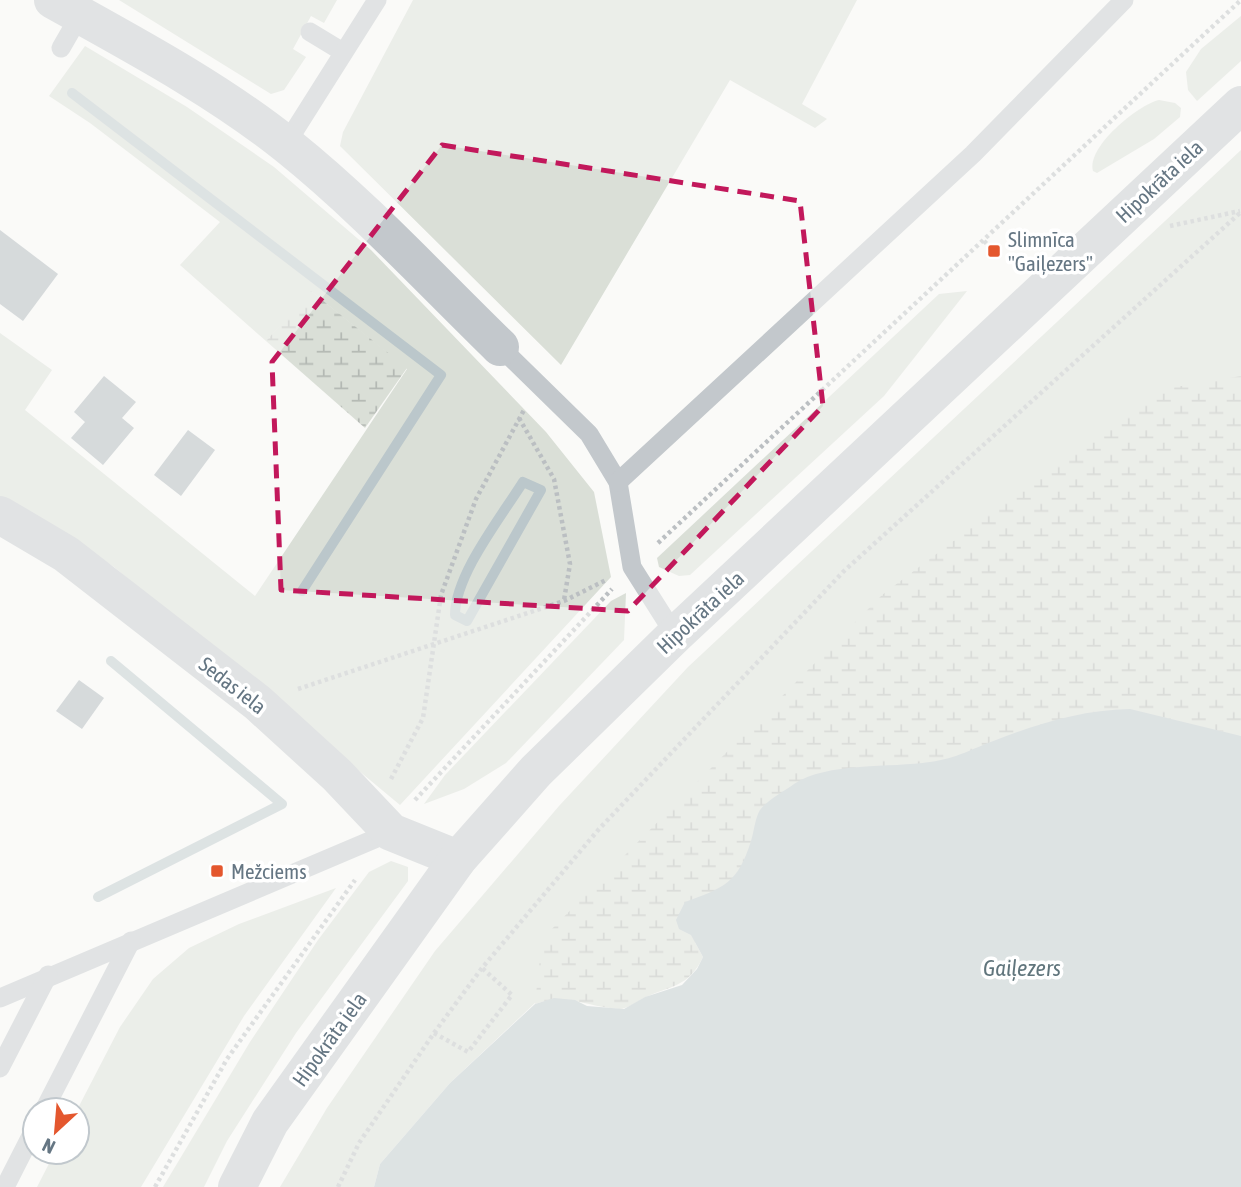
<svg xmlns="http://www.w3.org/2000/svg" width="1241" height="1187" font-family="'Asap Condensed',sans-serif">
	<defs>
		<pattern id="wetland-marsh" width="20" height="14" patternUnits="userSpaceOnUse" patternTransform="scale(1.75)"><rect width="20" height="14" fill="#dadfd7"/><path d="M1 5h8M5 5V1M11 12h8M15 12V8" fill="none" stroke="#b4b9b4"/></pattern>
	</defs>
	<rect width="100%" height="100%" fill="#fafaf8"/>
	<g fill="#dadfd7">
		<polygon points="119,0 337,0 324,23 311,16 293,49 306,57 284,90 271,94"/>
		<polygon points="413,0 857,0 802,104 827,119 815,128 730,80 561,365 340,146 343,132"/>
		<polygon points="1241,16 1241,61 1197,101 1188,90 1186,72 1201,49"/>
		<polygon points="85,46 187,107 274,167 371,250 546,432 594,492 611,577 400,805 114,567 14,502 0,499 0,333 52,370 25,410 255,596 407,369 312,292 266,341 180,265 220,222 90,123 49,96"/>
		<path d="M1159 100 1175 103 1181 108 1180 117 1154 139 1097 173 1093 171C1086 147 1138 105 1159 100Z"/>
		<polygon points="1241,150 1241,735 535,1003 450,1083 380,1164 374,1187 280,1187 327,1108 435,951 559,806 688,667"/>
		<polygon points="967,291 884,396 690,575 679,576 659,567 657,558 939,294"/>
		<polygon points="626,593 624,640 506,763 464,789 424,804 445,775 611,601"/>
		<polygon points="391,861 408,867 408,881 296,1033 227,1141 204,1187 163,1187 250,1042 318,940 369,872"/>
		<polygon points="336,888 244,1016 141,1187 37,1187 55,1152 77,1152 77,1110 120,1027 153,979 189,948 239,924"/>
	</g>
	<g fill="url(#wetland-marsh)">
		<polygon points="311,291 407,368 365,428 266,341"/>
		<path d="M1241 376V736L1130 709 993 741 962 756 761 809C753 835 746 873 722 889 712 895 696 898 685 902L679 929 691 935 703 957C688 988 671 985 644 998 636 1002 628 1009 619 1009 588 1007 566 993 535 1004L542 939 882 595 1152 391Z"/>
	</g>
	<path fill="#bbc7cb" d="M1130 709 1241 736V1187H374L380 1164 450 1083 535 1004 554 998 575 1000 587 1006 624 1009 645 997 682 985 697 969 703 957 691 935 679 929 676 920 685 902C724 888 738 883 751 841 754 832 755 818 760 810 767 800 785 791 794 784 826 762 892 768 930 762 958 758 971 749 996 740 1040 723 1082 710 1130 709Z"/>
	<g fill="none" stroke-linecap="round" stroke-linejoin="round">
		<g stroke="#bbc7cb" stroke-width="10">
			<polyline points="72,93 441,375 302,591"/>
			<path d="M523 482 541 490 467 621 455 615C455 575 501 517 523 482Z"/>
			<polyline points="98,897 282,804 111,661"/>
		</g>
	</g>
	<g fill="#aab3b9">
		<polygon points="0,230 58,274 23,321 0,304"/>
		<polygon points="104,376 136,402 122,418 134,428 103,465 71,438 85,422 74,412"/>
		<polygon points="188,430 215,450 181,496 154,475"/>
		<polygon points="79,680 104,698 82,729 56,711"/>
	</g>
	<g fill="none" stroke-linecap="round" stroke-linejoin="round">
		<g stroke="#bbbfc2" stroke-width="4.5" stroke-dasharray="3.5 3.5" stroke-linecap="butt">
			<polyline points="1170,226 1240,211"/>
			<polyline points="984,241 994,251"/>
			<polyline points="519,418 554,479 570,564 564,600"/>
			<polyline points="658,543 1241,0"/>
			<polyline points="298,689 564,601 606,580"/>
			<polyline points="391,779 423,718 441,595 476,499 524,410"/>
			<polyline points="415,800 612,589"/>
			<polyline points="434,1033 468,1052 512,995 482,968"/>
			<polyline points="155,1187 227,1059 355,880"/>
			<polyline points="338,1187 359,1143 434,1033 482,968 599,829 844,571 1241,212"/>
		</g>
		<g stroke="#c3c8cc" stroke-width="19">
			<polyline points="310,32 343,52"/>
			<polyline points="61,48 80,15"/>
			<polyline points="286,144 377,0"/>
			<polyline points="500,347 589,434 618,482 632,567 675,635"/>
			<polyline points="618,482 973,154 1124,0"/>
			<polyline points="0,998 391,832"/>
			<polyline points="0,1068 48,975"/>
			<polyline points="44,1110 131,941"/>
			<polyline points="5,1187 35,1128"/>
		</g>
		<g stroke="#c3c8cc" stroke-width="38">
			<path d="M53 0C132 44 217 89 288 146 364 207 430 279 500 347"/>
			<polyline points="0,515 66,554 258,703 337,775 391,832 458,859"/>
		</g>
		<polyline stroke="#c3c8cc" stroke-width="38" points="237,1187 270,1122 458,859 536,771 675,635 1241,105"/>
	</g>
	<path d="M0 0H1241V1187H0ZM442 145 800 201 823 406 628 611 281 590 272 362Z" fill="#fafaf8" fill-opacity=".55" fill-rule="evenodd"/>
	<path fill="none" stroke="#c2185b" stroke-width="5" stroke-dasharray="14 9" stroke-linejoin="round" d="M442 145 800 201 823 406 628 611 281 590 272 362Z"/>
	<g fill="#e4572e" stroke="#fff" stroke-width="2.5">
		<rect x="987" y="244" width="14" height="14" rx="3.5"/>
		<rect x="210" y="864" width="14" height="14" rx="3.5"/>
	</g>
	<g text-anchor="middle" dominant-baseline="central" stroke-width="7" stroke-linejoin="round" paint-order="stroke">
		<g font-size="21" fill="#657683" stroke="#fff">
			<text transform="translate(1159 181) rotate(-43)">Hipokrāta iela</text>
			<text transform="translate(700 612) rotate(-43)">Hipokrāta iela</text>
			<text transform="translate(233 685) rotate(38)">Sedas iela</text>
			<text transform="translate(329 1039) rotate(-54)">Hipokrāta iela</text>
		</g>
		<g font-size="21" fill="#657683" stroke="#fff" text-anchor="start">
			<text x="1008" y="239">Slimnīca<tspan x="1008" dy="24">"Gaiļezers"</tspan></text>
			<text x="231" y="871">Mežciems</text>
		</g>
		<g font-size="23" font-style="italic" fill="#60757c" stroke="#fff">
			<text x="1022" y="968">Gaiļezers</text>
		</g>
	</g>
	<g transform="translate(56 1131) rotate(206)"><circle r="33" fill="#ffffff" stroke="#c1c8cd" stroke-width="2"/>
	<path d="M0-5L12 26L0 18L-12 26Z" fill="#e4572e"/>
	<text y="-10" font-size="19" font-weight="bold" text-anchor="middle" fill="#657683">N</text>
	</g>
</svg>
